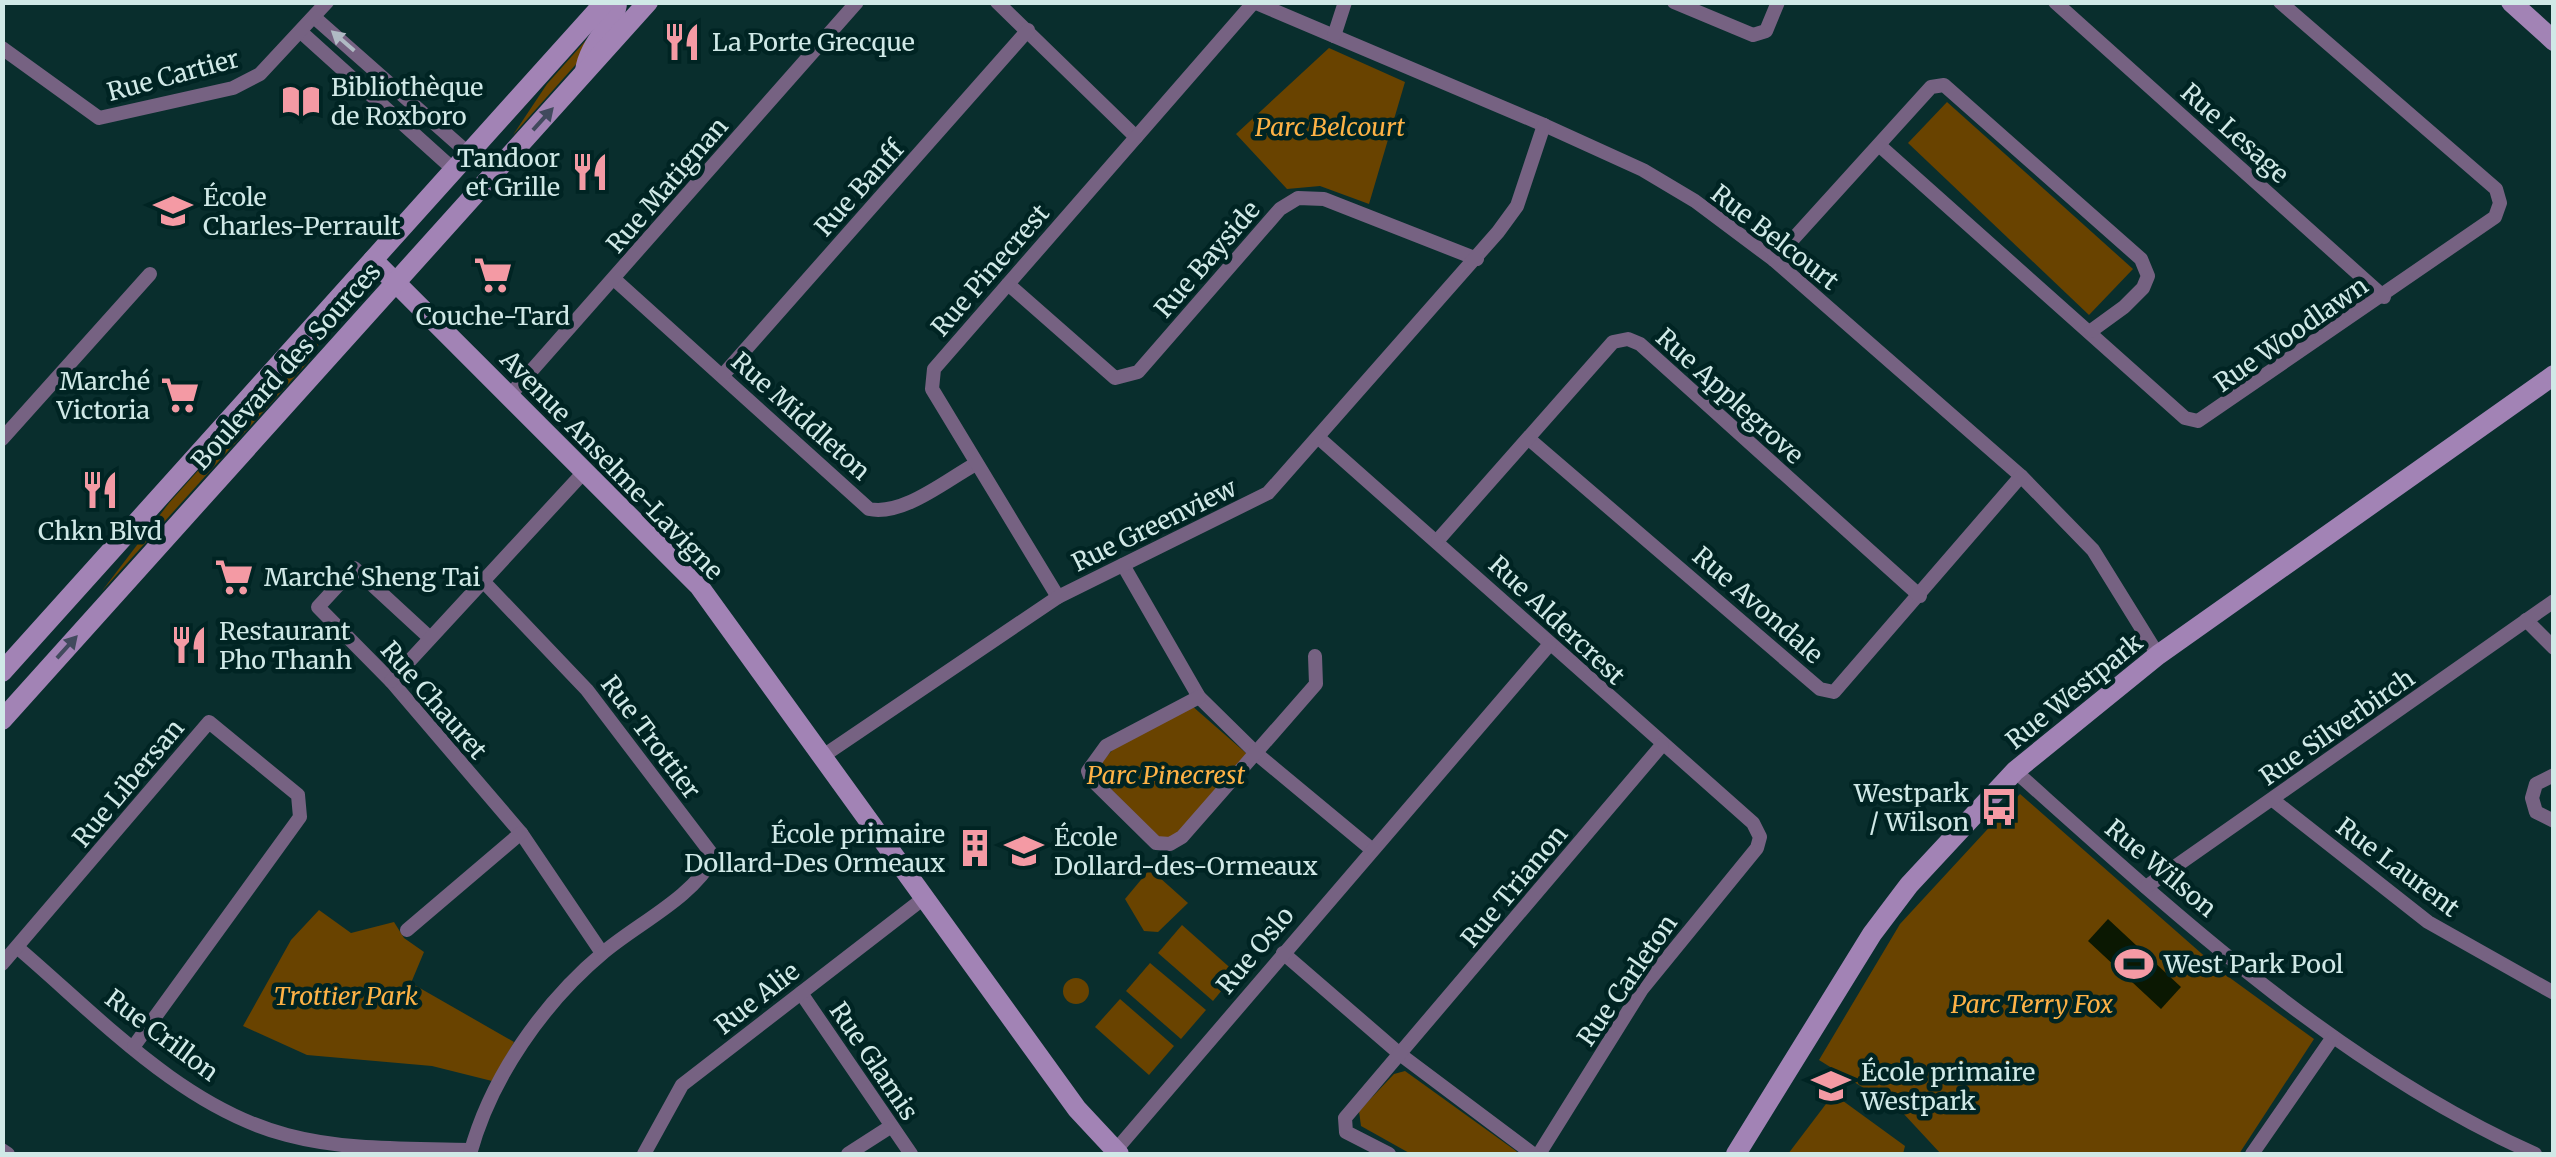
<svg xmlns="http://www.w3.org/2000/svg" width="2556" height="1157" font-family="Merriweather,serif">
	<rect width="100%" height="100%" fill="#092e2d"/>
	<g fill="#694300">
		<polygon points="588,38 578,62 513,135 547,84"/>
		<polygon points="1329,48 1405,82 1369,204 1320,186 1287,189 1236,134"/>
		<polygon points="1947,102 2133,269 2089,315 1908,143"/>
		<polygon points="335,318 308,362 102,591 169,503"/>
		<path d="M1191 705 1247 754 1181 831 1170 837H1158L1097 775C1104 741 1163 721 1191 705Z"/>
		<polygon points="2020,794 2226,975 2314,1039 2239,1154 1941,1154 1902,1112 1819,1060 1900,924"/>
		<polygon points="1150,869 1188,903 1158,932 1144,931 1125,899"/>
		<polygon points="319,910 351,933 394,922 404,938 424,952 411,983 514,1042 492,1081 432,1066 307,1055 243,1026 291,940"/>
		<polygon points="1182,925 1236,973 1213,1001 1158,953"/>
		<polygon points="1150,963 1206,1010 1181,1039 1126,991"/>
		<circle cx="1076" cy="991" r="13"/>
		<polygon points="1120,999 1174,1046 1149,1075 1095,1027"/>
		<polygon points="1405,1071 1516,1151 1519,1154 1411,1154 1361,1126 1359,1111 1394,1074"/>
		<polygon points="1839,1098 1905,1146 1903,1154 1788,1154 1829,1100"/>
	</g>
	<polygon fill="#0b1802" points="2108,919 2181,987 2161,1009 2088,941"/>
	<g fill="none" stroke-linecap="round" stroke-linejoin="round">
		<g stroke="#766282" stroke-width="14">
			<polyline points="997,2 1136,137"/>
			<polyline points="1254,2 1544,125 1643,170 1695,201 1774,260 2021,476 2093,550 2158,655"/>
			<polyline points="1674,2 1753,35 1766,31 1778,2"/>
			<polyline points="2055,2 2384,297"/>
			<polyline points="314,17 468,153"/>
			<polyline points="301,32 453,169"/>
			<polyline points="1334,36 1345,2"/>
			<polyline points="2,48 99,118 233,88 260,74 327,2"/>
			<polyline points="1880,146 2185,418 2198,421 2495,217 2500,203 2496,189 2280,2"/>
			<polyline points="1774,260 1931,87 1944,85 2141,259 2148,276 2143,288 2124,307 2091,331"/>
			<path d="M614 279 869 509C903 516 945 481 974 465"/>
			<polyline points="1008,284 1115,378 1138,372 1280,209 1298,198 1324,199 1477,259"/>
			<polyline points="723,375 1028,30"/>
			<polyline points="510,395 857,2"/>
			<polyline points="2,439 150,274"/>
			<polyline points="1320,439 1753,823 1760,837 1757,848 1642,989 1539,1154"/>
			<polyline points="1529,439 1820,689 1834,692 2021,476"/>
			<polyline points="1438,540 1613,342 1628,339 1640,344 1920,596"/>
			<polyline points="1123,565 1199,697 1258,755 1370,848"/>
			<polyline points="1058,597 932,389 934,369 1254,2"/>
			<polyline points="2526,620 2554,648"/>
			<polyline points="430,638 354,568 318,607 391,681 521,833 602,953"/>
			<polyline points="391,681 584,472"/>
			<polyline points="1199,697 1106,746 1088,771 1091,779 1156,843 1170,844 1182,837 1316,684 1315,656"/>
			<polyline points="823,756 1058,597 1268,493 1498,232 1517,206 1544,125"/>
			<path d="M2015 771C2174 913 2338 1066 2535 1154"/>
			<polyline points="2554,775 2536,784 2532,798 2536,812 2554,821"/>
			<polyline points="2273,800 2428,922 2554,993"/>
			<polyline points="2146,887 2554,601"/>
			<polyline points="407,930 521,833"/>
			<path d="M18 948C98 1016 182 1108 287 1135 347 1151 409 1148 471 1150"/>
			<polyline points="1283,953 1401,1055 1533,1154"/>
			<polyline points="2,964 209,722 298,795 300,817 134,1046"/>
			<polyline points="801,993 911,1154"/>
			<polyline points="2,1150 8,1154"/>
			<polyline points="1115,1151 1550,644"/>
			<path d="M470 1154C491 1077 543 1003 604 952 640 922 692 898 714 857L587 690 483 581"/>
			<polyline points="644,1154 682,1085 924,898"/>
			<polyline points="848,1154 890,1127"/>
			<polyline points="1389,1154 1346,1132 1345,1118 1662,745"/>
			<polyline points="2252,1154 2333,1037"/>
		</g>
		<g stroke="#a283b5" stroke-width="20">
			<polyline points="2511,2 2554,41"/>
			<path d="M585 71C589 41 617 23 617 2"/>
			<polyline points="373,260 699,586 1077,1109 1119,1154"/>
			<polyline points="2,672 605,2"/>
			<polyline points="2,720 648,2"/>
			<polyline points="1736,1154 1872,934 1909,885 2015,771 2158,655 2554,375"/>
		</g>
	</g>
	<defs><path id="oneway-solid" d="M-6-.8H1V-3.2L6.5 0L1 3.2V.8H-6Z" transform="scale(2.5)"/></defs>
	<use fill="#b0bac4" href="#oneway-solid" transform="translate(343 41) rotate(-139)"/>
	<g fill="#414a5d">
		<use href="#oneway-solid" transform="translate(543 119) rotate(-48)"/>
		<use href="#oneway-solid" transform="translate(67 647) rotate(-48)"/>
	</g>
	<defs>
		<g id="restaurant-bare" transform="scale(3)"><path d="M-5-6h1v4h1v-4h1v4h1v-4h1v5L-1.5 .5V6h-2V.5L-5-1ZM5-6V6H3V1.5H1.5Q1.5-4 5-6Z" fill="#f49aa4" stroke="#002423" stroke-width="2.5" paint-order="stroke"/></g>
		<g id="library-bare" transform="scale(3)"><path d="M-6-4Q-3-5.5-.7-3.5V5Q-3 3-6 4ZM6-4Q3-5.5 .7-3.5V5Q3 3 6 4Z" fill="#f49aa4" stroke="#002423" stroke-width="2.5" paint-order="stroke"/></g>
		<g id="school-bare" transform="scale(3)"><path d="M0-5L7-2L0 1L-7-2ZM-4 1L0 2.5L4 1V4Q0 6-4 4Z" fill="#f49aa4" stroke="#002423" stroke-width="2.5" paint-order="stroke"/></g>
		<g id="supermarket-bare" transform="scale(3)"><path d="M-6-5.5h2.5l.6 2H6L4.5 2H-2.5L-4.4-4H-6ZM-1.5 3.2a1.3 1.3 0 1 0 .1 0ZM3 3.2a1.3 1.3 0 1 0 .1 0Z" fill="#f49aa4" stroke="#002423" stroke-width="2.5" paint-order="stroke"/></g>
		<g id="bus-bare" transform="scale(3)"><path d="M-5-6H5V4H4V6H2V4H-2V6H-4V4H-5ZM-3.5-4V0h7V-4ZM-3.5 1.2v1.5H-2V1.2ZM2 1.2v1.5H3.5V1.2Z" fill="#f49aa4" stroke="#002423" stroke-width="2.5" paint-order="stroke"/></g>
		<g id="building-bare" transform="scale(3)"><path d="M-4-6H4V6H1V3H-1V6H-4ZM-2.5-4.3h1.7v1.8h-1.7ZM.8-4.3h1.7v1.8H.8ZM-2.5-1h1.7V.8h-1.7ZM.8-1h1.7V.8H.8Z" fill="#f49aa4" stroke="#002423" stroke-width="2.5" paint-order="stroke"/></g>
		<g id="stadium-bare" transform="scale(3)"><path d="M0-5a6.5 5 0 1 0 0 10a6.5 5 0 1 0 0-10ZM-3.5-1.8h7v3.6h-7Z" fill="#f49aa4" stroke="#002423" stroke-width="2.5" paint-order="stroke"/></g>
	</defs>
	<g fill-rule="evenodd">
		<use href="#restaurant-bare" x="682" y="42"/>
		<use href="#library-bare" x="301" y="101"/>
		<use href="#restaurant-bare" x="590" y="172"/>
		<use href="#school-bare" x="173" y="211"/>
		<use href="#supermarket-bare" x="493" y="275"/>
		<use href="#supermarket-bare" x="180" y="395"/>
		<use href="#restaurant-bare" x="100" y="490"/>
		<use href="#supermarket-bare" x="234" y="577"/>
		<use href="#restaurant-bare" x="189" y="645"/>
		<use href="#bus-bare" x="1999" y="807"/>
		<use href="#building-bare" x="975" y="848"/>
		<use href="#school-bare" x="1024" y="851"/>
		<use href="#stadium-bare" x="2134" y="964"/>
		<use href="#school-bare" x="1831" y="1086"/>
	</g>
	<g text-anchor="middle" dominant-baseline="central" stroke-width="9" stroke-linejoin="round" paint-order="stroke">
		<g font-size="25" fill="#d0e9e7" stroke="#002423" text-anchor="start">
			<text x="712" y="42">La Porte Grecque</text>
			<text x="331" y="87">Bibliothèque<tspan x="331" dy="29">de Roxboro</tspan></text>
			<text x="560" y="158" text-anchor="end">Tandoor<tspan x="560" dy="29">et Grille</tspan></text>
			<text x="203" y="197">École<tspan x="203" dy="29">Charles-Perrault</tspan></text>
			<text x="493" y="316" text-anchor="middle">Couche-Tard</text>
			<text x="150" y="381" text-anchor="end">Marché<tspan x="150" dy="29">Victoria</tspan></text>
			<text x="100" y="531" text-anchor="middle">Chkn Blvd</text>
			<text x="264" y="577">Marché Sheng Tai</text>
			<text x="219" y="631">Restaurant<tspan x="219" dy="29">Pho Thanh</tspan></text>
			<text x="1969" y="793" text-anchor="end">Westpark<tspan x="1969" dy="29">/ Wilson</tspan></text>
			<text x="945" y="834" text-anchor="end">École primaire<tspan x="945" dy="29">Dollard-Des Ormeaux</tspan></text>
			<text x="1054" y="837">École<tspan x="1054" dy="29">Dollard-des-Ormeaux</tspan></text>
			<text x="2164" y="964">West Park Pool</text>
			<text x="1861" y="1072">École primaire<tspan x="1861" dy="29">Westpark</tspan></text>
		</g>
		<g font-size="25" fill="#d0e9e7" stroke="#002423">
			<text transform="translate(173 75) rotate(-15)">Rue Cartier</text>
			<text transform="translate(2235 133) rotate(42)">Rue Lesage</text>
			<text transform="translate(667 185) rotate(-49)">Rue Matignan</text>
			<text transform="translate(859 188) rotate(-48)">Rue Banff</text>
			<text transform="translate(1775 237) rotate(38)">Rue Belcourt</text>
			<text transform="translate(1207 259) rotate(-49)">Rue Bayside</text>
			<text transform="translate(990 270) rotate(-49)">Rue Pinecrest</text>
			<text transform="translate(2291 334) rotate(-35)">Rue Woodlawn</text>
			<text transform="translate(286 366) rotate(-48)">Boulevard des Sources</text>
			<text transform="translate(1730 396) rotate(42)">Rue Applegrove</text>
			<text transform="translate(801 416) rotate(42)">Rue Middleton</text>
			<text transform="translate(612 465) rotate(46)">Avenue Anselme-Lavigne</text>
			<text transform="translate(1154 525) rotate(-26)">Rue Greenview</text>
			<text transform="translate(1758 605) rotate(41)">Rue Avondale</text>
			<text transform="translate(1557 620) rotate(43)">Rue Aldercrest</text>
			<text transform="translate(2074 691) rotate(-39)">Rue Westpark</text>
			<text transform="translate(434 700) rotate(49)">Rue Chauret</text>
			<text transform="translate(2337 727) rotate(-35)">Rue Silverbirch</text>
			<text transform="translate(651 737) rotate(53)">Rue Trottier</text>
			<text transform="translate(128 783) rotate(-50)">Rue Libersan</text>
			<text transform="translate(2398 867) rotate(37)">Rue Laurent</text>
			<text transform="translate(2161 868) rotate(40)">Rue Wilson</text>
			<text transform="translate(1514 886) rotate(-50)">Rue Trianon</text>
			<text transform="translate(1255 950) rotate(-50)">Rue Oslo</text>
			<text transform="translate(1627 980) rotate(-55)">Rue Carleton</text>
			<text transform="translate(757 998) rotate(-38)">Rue Alie</text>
			<text transform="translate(162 1035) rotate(37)">Rue Crillon</text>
			<text transform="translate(874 1061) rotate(56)">Rue Glamis</text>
		</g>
		<g font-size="25" font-style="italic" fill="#fdb246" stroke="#002423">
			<text x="1330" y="127">Parc Belcourt</text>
			<text x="1166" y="775">Parc Pinecrest</text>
			<text x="346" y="996">Trottier Park</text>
			<text x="2032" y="1004">Parc Terry Fox</text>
		</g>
	</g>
	<rect width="2556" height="1157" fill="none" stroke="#d0e9e7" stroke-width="10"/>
</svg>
